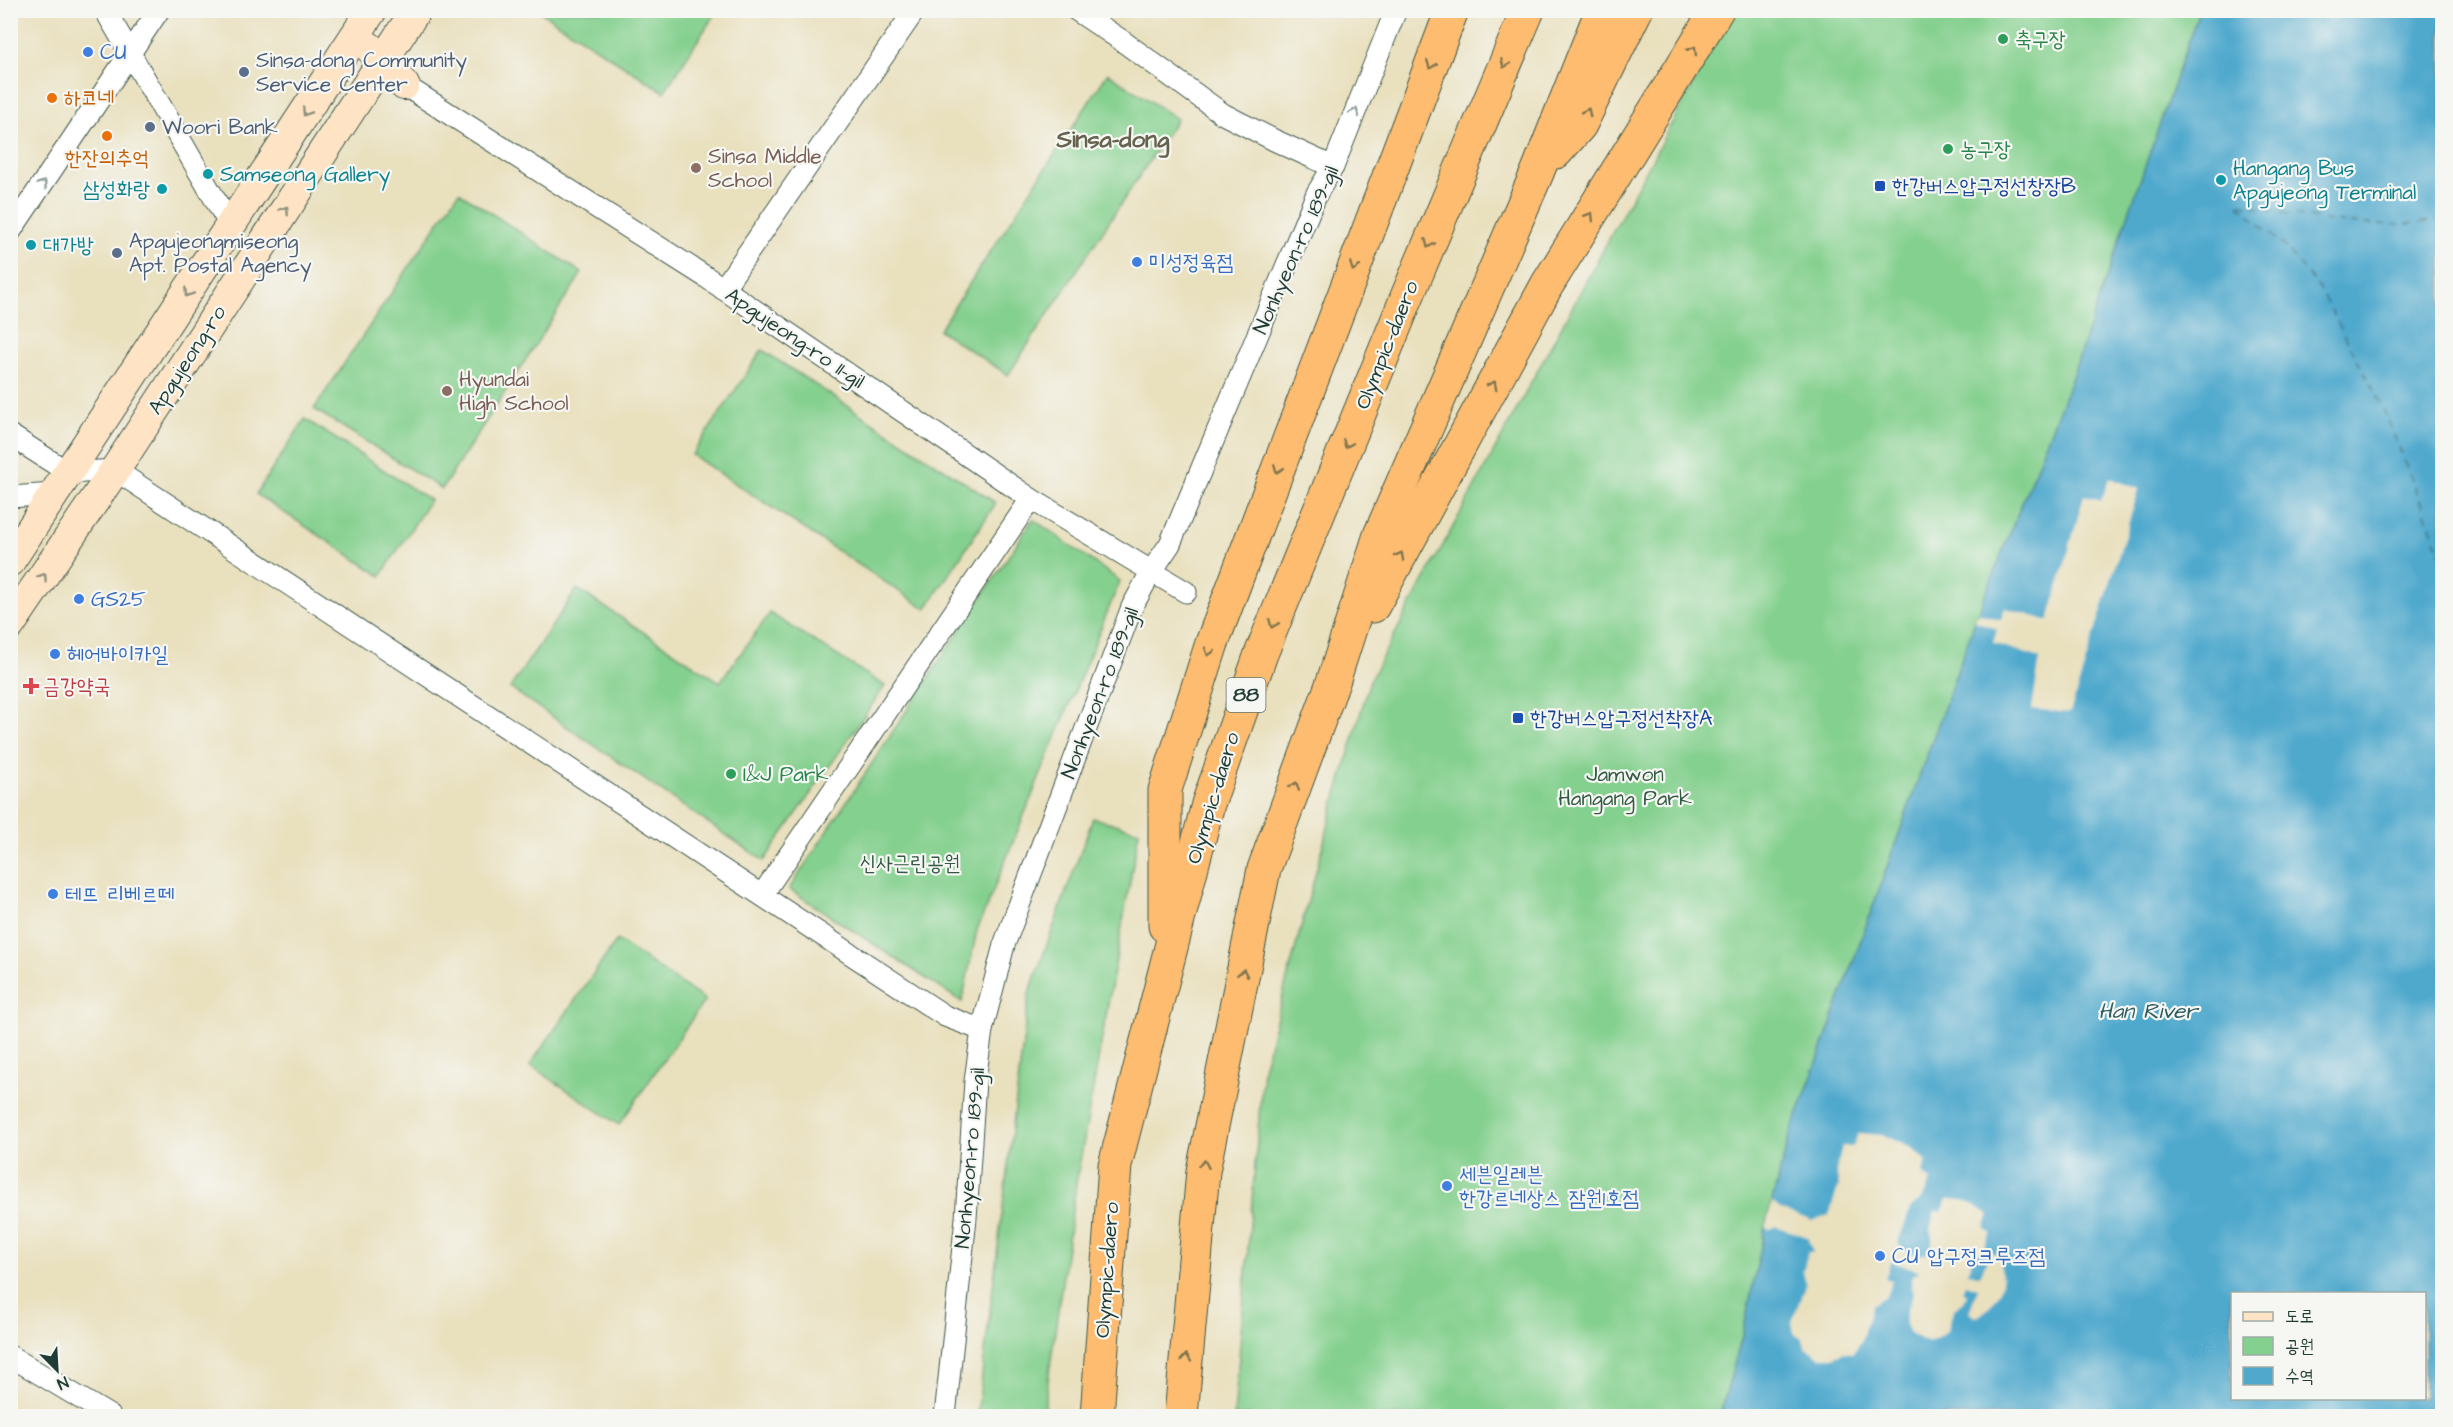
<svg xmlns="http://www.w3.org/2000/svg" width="2453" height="1427" font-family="'Architects Daughter','Poor Story',sans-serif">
	<rect width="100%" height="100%" fill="#f6f6f2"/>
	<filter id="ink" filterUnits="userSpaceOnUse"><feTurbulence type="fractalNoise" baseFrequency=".0167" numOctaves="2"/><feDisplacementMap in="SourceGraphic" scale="12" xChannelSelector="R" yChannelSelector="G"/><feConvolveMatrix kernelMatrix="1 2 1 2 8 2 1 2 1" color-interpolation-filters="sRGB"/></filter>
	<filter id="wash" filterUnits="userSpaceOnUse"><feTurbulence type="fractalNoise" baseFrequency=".008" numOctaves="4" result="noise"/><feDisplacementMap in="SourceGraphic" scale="24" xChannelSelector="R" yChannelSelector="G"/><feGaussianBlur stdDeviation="1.35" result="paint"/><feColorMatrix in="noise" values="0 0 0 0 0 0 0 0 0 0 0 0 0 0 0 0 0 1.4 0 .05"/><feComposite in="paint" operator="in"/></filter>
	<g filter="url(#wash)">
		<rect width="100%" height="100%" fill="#e9e0be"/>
		<g fill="#84d08e" stroke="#528661" stroke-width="1.5">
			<polygon points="539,11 717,11 664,92"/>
			<polygon points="1731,11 2199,11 2070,383 1978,613 1818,1060 1790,1134 1765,1228 1743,1333 1720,1416 1234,1416 1263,1069 1332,812 1370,680 1713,47"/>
			<polygon points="1108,73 1177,119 1008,375 939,330"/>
			<polygon points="459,192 582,273 442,489 314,409"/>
			<polygon points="762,350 996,503 926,609 692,455"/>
			<polygon points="305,419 430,500 381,576 256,494"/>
			<polygon points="1033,519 1120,581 977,930 962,1002 789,889"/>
			<polygon points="577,589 720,682 770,613 885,686 764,861 510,688"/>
			<polygon points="1093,818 1139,831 1076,1184 1043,1416 977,1416 1029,994"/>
			<polygon points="617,940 705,1000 619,1125 530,1065"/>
		</g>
		<path fill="#50a9cd" stroke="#387380" stroke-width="1.5" fill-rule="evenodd" d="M2199 11H2442V1416H1720L1743 1333 1765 1228 1790 1134 1818 1060 1978 613 2070 383ZM2232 1294H2424V1398H2232Z"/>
		<g fill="#e9e0be">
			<polygon points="2110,478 2139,489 2070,713 2032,709 2040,658 1993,643 1997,629 1975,621 1978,613 2001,620 2005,608 2049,621 2084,495 2101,501"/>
			<polygon points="1858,1133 1882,1135 1909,1146 1927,1161 1922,1173 1931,1181 1922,1199 1910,1209 1898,1243 1902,1249 1917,1255 1927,1254 1933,1241 1930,1230 1935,1211 1942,1212 1947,1199 1961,1200 1977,1206 1989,1215 1984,1228 1991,1233 1984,1248 1973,1257 1967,1272 1980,1276 1990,1251 1997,1255 2001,1261 2002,1283 2000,1292 1989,1308 1979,1316 1974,1317 1969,1312 1978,1288 1965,1284 1962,1291 1967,1294 1964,1302 1953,1310 1947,1331 1935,1339 1928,1342 1920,1340 1910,1333 1906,1324 1906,1313 1913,1294 1911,1287 1913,1275 1920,1273 1916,1269 1891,1262 1885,1278 1892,1281 1886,1296 1872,1305 1861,1341 1855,1350 1852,1353 1844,1352 1833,1357 1820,1357 1806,1348 1802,1338 1794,1333 1792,1322 1806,1283 1803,1271 1808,1252 1813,1252 1807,1237 1776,1226 1770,1229 1765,1228 1772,1202 1780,1209 1813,1221 1829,1215 1839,1185 1836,1171 1842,1146 1853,1147"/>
		</g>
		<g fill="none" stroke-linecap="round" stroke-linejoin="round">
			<path stroke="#2e5d62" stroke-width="1.5" stroke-dasharray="8 6" stroke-linecap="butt" d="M2442 219C2373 233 2305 218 2237 203L2287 249 2321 291 2384 410 2442 556"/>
		</g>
	</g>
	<g filter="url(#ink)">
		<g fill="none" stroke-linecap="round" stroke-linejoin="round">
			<g stroke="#3d5549" stroke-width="23">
				<g id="street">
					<polyline points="105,10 231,227"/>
					<polyline points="1076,10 1121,40 1223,114 1274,140 1333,167"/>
					<polyline points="404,85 706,277 1031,499 1186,592"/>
					<polyline points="10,232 159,10"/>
					<polyline points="723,289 915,10"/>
					<polyline points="10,435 69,473 115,470"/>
					<polyline points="115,470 945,1016 982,1030"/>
					<polyline points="10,497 54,494 61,491"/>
					<polyline points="762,895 1031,499"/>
					<polyline points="10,1356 110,1416"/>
					<polyline points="945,1416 966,1218 975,1081 982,1030 1004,945 1132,607 1151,572 1170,544 1317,193 1333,167 1396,10"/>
				</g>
			</g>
			<g stroke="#3d5549" stroke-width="32">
				<g id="secondary">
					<polyline points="369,47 404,85"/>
					<polyline points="10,561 372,10"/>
					<polyline points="10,625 115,470 416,10"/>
				</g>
			</g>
			<g stroke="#3d5549" stroke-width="35">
				<g id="highway">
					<polyline points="1556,152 1580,125 1636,10"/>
					<polyline points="1373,606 1547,285 1717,10"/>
					<polyline points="1165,926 1165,790 1212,643 1452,10"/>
					<polyline points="1097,1416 1115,1165 1208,804 1261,654 1409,292 1528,10"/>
					<polyline points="1181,1416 1203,1171 1264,869 1333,682 1380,535 1537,173 1602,10"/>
				</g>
			</g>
			<use href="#street" stroke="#fff" stroke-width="21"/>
			<use href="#secondary" stroke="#fee4c5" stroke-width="30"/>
			<use href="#highway" stroke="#fdbc6f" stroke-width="33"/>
		</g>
		<defs><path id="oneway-chevron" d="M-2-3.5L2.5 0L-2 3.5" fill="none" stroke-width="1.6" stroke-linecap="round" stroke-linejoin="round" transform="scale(1.5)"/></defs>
		<g stroke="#83764f">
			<use href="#oneway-chevron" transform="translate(1693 50) rotate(-58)"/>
			<use href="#oneway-chevron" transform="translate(1505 64) rotate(113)"/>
			<use href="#oneway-chevron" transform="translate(1431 65) rotate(111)"/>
			<use href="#oneway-chevron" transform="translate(1587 112) rotate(-64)"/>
			<use href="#oneway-chevron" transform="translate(1590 216) rotate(-58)"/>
			<use href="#oneway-chevron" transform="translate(1429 244) rotate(113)"/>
			<use href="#oneway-chevron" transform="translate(1354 267) rotate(111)"/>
			<use href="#oneway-chevron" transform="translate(1493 385) rotate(-62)"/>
			<use href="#oneway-chevron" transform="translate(1347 444) rotate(112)"/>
			<use href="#oneway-chevron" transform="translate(1278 469) rotate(111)"/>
			<use href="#oneway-chevron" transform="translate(1400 556) rotate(-62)"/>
			<use href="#oneway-chevron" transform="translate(1273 624) rotate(112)"/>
			<use href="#oneway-chevron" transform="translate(1209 652) rotate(108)"/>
			<use href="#oneway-chevron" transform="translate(1295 786) rotate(-70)"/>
			<use href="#oneway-chevron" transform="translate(1243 973) rotate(-79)"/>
			<use href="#oneway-chevron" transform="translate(1204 1164) rotate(-80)"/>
			<use href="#oneway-chevron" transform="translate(1186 1358) rotate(-85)"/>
		</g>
		<g stroke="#8e907c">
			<use href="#oneway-chevron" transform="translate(306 112) rotate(123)"/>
			<use href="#oneway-chevron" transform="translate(285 210) rotate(-57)"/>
			<use href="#oneway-chevron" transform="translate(188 293) rotate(124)"/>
			<use href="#oneway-chevron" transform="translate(43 577) rotate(-56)"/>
		</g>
		<g stroke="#8f9e9a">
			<use href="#oneway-chevron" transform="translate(1355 112) rotate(-68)"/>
			<use href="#oneway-chevron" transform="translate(43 184) rotate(-56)"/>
		</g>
	</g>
	<g fill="#2e9e5b" stroke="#f6f6f2" stroke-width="2">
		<circle cx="2003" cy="39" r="6"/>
		<circle cx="1948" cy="149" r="6"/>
		<circle cx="731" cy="774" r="6"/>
	</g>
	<g fill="#3f7fe0" stroke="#f6f6f2" stroke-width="2">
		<circle cx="88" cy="52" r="6"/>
		<circle cx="1137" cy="262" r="6"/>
		<circle cx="79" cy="599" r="6"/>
		<circle cx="55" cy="654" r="6"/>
		<circle cx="53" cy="894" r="6"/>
		<circle cx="1447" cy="1186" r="6"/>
		<circle cx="1880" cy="1256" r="6"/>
	</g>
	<g fill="#5c6f8a" stroke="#f6f6f2" stroke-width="2">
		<circle cx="244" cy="72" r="6"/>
		<circle cx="150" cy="127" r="6"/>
		<circle cx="117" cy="253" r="6"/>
	</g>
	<g fill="#e8710a" stroke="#f6f6f2" stroke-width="2">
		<circle cx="52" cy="98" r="6"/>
		<circle cx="107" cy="136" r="6"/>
	</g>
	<g fill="#8d6e63" stroke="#f6f6f2" stroke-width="2">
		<circle cx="696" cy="168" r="6"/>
		<circle cx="447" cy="391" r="6"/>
	</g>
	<g fill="#0f9aa8" stroke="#f6f6f2" stroke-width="2">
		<circle cx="208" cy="174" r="6"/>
		<circle cx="2221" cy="180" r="6"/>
		<circle cx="162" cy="189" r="6"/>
		<circle cx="31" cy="245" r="6"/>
	</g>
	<g fill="#1a4fb4" stroke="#f6f6f2" stroke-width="2">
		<rect x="1874" y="180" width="12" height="12" rx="3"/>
		<rect x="1512" y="712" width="12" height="12" rx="3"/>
	</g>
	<path fill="#e0444e" stroke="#f6f6f2" stroke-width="2" d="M28 677h6v6h6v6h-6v6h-6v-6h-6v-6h6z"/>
	<g text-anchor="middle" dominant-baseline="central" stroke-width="4.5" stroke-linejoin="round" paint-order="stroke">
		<rect fill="#f6f6f2" stroke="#60746d" stroke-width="1.5" x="1226.5" y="678" width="39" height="34" rx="4.5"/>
		<g font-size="20" font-weight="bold" fill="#1f3d34">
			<text x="1246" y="695">88</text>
		</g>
		<g font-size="21" fill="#27864d" stroke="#f6f6f2" text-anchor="start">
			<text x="2015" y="39">축구장</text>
			<text x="1960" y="149">농구장</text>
			<text x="743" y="774">I&amp;J Park</text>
		</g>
		<g font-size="21" fill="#366cbe" stroke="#f6f6f2" text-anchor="start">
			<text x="100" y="52">CU</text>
			<text x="1149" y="262">미성정육점</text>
			<text x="91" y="599">GS25</text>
			<text x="67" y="654">헤어바이카일</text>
			<text x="65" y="894">테뜨 리베르떼</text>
			<text x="1459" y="1174">세븐일레븐<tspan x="1459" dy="24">한강르네상스 잠원1호점</tspan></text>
			<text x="1892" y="1256">CU 압구정크루즈점</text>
		</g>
		<g font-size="21" fill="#4e5e75" stroke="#f6f6f2" text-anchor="start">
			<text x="256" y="60">Sinsa-dong Community<tspan x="256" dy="24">Service Center</tspan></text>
			<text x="162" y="127">Woori Bank</text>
			<text x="129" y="241">Apgujeongmiseong<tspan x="129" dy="24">Apt. Postal Agency</tspan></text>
		</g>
		<g font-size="21" fill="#c56008" stroke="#f6f6f2" text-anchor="start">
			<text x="64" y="98">하코네</text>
			<text x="107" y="158" text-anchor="middle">한잔의추억</text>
		</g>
		<g font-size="21" fill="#785e54" stroke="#f6f6f2" text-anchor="start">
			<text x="708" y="156">Sinsa Middle<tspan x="708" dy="24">School</tspan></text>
			<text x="459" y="379">Hyundai<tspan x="459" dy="24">High School</tspan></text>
		</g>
		<g font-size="21" fill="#0d838f" stroke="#f6f6f2" text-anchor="start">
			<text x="2233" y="168">Hangang Bus<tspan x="2233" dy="24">Apgujeong Terminal</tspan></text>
			<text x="220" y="174">Samseong Gallery</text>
			<text x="150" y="189" text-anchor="end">삼성화랑</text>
			<text x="43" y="245">대가방</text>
		</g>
		<g font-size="21" fill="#164399" stroke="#f6f6f2" text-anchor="start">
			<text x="1892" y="186">한강버스압구정선창장B</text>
			<text x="1530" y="718">한강버스압구정선착장A</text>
		</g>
		<g font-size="21" fill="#1f3d34" stroke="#f6f6f2">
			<text transform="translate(1296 250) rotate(-66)">Nonhyeon-ro 189-gil</text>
			<text transform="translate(795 338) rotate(34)">Apgujeong-ro 11-gil</text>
			<text transform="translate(1387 345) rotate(-68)">Olympic-daero</text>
			<text transform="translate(187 360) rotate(-57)">Apgujeong-ro</text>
			<text transform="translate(1100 693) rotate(-69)">Nonhyeon-ro 189-gil</text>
			<text transform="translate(1213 798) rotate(-73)">Olympic-daero</text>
			<text transform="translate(970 1158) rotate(-85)">Nonhyeon-ro 189-gil</text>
			<text transform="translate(1107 1270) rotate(-86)">Olympic-daero</text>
		</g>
		<g font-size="21" fill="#be3a42" stroke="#f6f6f2" text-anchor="start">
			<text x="43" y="686">금강약국</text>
		</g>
		<g font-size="21" fill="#335a46" stroke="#f6f6f2">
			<text x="1625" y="774">Jamwon<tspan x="1625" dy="24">Hangang Park</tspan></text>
			<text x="910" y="863">신사근린공원</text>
		</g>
		<g font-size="22" font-style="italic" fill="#2e5d62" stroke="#f6f6f2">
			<text x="2148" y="1011">Han River</text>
		</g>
		<g font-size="24" font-weight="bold" fill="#65624e" stroke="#f6f6f2">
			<text x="1113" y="140">Sinsa-dong</text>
		</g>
	</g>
	<rect width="2453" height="1427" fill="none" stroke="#f6f6f2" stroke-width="36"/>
	<rect x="2231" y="1292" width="195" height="108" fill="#f6f6f2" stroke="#a0aca6" stroke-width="1.5"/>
	<rect x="2243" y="1312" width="30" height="9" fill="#fee4c5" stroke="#a0aca6" stroke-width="1.5"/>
	<text x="2285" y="1322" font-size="18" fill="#1f3d34">도로</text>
	<rect x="2243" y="1337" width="30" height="18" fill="#84d08e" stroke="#a0aca6" stroke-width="1.5"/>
	<text x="2285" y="1352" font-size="18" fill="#1f3d34">공원</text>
	<rect x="2243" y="1367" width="30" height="18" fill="#50a9cd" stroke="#a0aca6" stroke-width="1.5"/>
	<text x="2285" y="1382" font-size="18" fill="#1f3d34">수역</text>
	<g transform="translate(57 1370) rotate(156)" stroke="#f6f6f2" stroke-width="4.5" paint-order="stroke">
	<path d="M0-4.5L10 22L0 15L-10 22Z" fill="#1f3d34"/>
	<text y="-9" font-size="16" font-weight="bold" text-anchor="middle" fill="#1f3d34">N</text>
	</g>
</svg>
